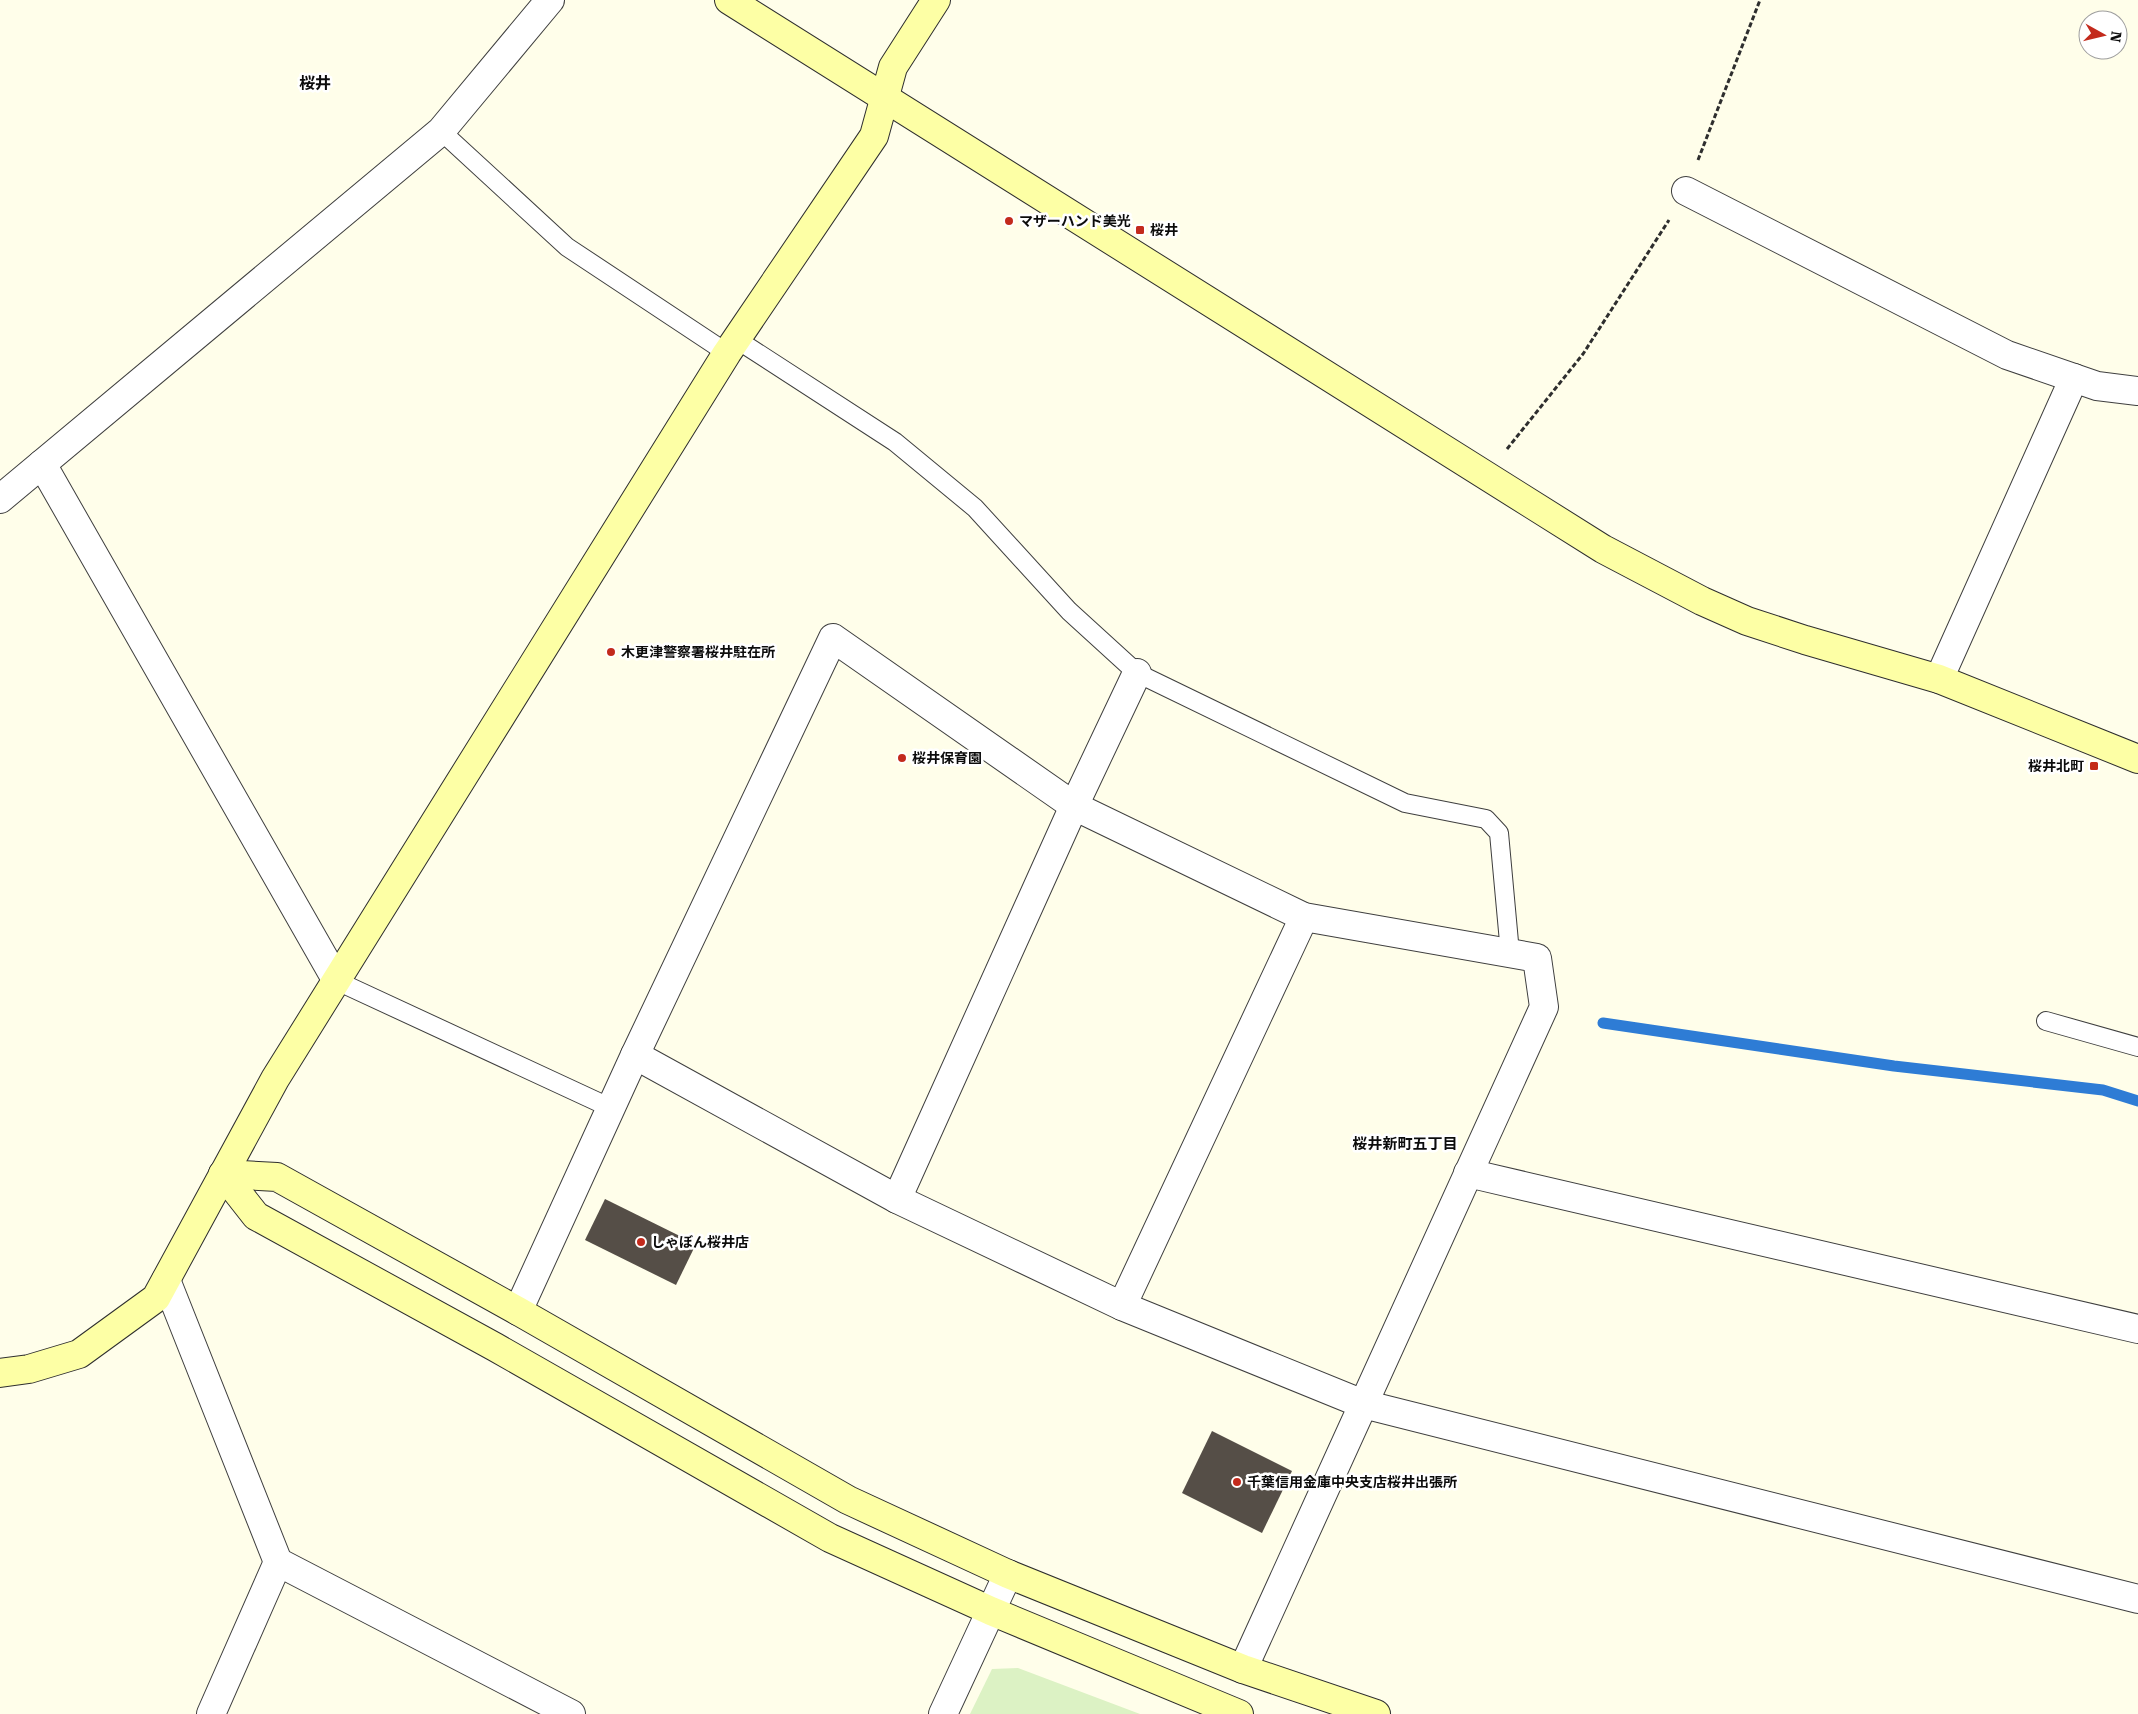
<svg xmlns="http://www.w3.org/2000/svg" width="2138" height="1714" font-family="'Roboto Serif','Noto Sans JP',serif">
	<rect width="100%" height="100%" fill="#fffeea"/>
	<polygon fill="#dcf2c4" points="1018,1668 1140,1714 970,1714 992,1669"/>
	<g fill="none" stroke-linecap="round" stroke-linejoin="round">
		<polyline stroke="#2e7cd5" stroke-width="11" points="1603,1023 1894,1066 2103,1090 2138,1101"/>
	</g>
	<g fill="#554e47">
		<polygon points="605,1199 696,1244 676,1285 585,1240"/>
		<polygon points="1212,1431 1292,1471 1262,1533 1182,1493"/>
	</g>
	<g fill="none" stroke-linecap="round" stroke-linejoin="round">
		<g stroke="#3f3f3f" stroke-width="20">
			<g id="lane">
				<polyline points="441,131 567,247 727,353"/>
				<polyline points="736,339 895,442 975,508 1069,611 1137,673 1405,803 1486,819 1499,833 1510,953"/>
				<polyline points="337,981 611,1108"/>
				<polyline points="2046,1021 2138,1047"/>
			</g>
		</g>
		<g stroke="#3f3f3f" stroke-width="30">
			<g id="street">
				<polyline points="1686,191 2007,355 2097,386 2138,391"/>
				<polyline points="42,464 337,981"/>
				<polyline points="0,499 441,131 550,0"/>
				<polyline points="1939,679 2074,378"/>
				<polyline points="635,1055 897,1199 1122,1306 1363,1404 2138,1599"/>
				<polyline points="1468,1173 2138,1329"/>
				<polyline points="897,1199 1074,806 1137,673"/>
				<polyline points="166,1280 278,1562 571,1714"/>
				<polyline points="1122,1306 1304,917"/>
				<polyline points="518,1311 635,1055 833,638 1074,806 1304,917 1537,958 1544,1007 1243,1669"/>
				<polyline points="211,1714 278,1562"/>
				<polyline points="943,1714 1008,1574"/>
			</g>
		</g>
		<g stroke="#2e2e2e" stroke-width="30">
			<g id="secondary">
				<polyline points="729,0 1603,549 1702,601 1747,621 1805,640 1939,679 2138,759"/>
				<polyline points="223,1174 277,1177 518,1311 848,1500 1008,1574 1243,1669 1376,1714"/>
				<polyline points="223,1174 256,1216 495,1347 830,1538 991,1611 1239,1714"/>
				<polyline points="0,1373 29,1369 79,1354 156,1298 275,1079 727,353 874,136 893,67 936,0"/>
			</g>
		</g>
		<g stroke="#2e2e2e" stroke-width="3" stroke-dasharray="5 2.5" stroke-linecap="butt">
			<polyline points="1698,160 1760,0"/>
			<polyline points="1507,449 1583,354 1669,220"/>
		</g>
		<use href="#lane" stroke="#fff" stroke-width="18"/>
		<use href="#street" stroke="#fff" stroke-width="28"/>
		<use href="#secondary" stroke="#fdffa5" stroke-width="28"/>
	</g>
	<g fill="#c32a1c" stroke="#fff" stroke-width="2">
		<circle cx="1009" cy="221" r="5"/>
		<rect x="1135" y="225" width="10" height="10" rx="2.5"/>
		<circle cx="611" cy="652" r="5"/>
		<circle cx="902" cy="758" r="5"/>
		<rect x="2089" y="761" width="10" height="10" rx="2.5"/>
		<circle cx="641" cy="1242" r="5"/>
		<circle cx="1237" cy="1482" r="5"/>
	</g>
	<g text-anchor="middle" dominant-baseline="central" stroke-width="5" stroke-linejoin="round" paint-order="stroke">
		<g font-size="14" font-weight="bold" fill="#0c0c0c" stroke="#fff" text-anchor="start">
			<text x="1019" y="221">マザーハンド美光</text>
			<text x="1150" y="230">桜井</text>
			<text x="621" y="652">木更津警察署桜井駐在所</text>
			<text x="912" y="758">桜井保育園</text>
			<text x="2084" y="766" text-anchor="end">桜井北町</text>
			<text x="651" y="1242">しゃぼん桜井店</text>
			<text x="1247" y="1482">千葉信用金庫中央支店桜井出張所</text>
		</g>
		<g font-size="15" font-weight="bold" fill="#0c0c0c" stroke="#fff">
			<text x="1405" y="1144">桜井新町五丁目</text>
		</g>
		<g font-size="16" font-weight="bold" fill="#0c0c0c" stroke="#fff">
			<text x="315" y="83">桜井</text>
		</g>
	</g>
	<g transform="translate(2103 35) rotate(98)"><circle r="24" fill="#ffffff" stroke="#9e9e9e"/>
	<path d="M0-4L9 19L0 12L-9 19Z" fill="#c32a1c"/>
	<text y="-8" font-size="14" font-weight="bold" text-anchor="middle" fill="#0c0c0c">N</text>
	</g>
</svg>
